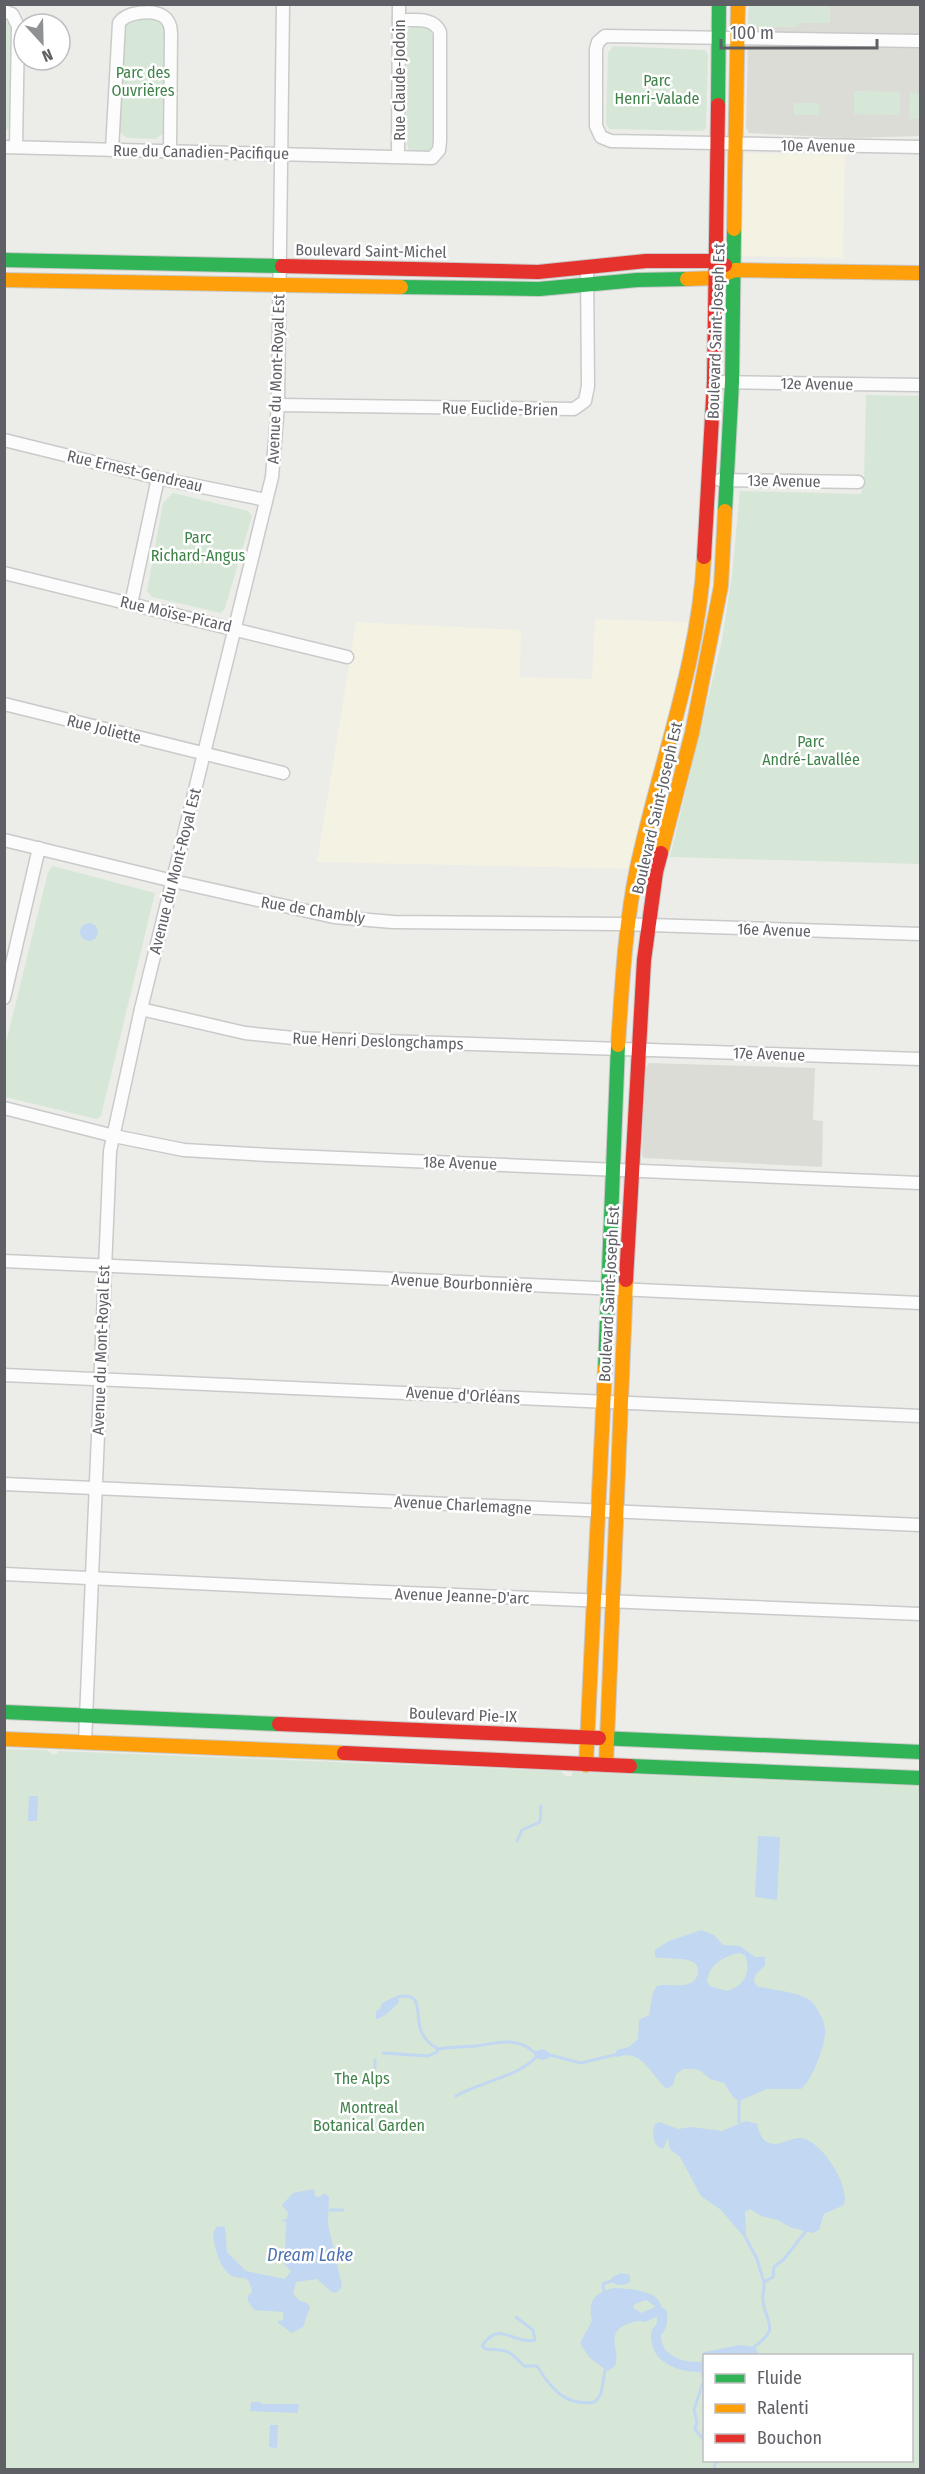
<svg xmlns="http://www.w3.org/2000/svg" width="925" height="2474" font-family="'Fira Sans Condensed',sans-serif">
	<rect width="100%" height="100%" fill="#ecece8"/>
	<g fill="#f4f2e3">
		<polygon points="741,153 845,155 843,258 740,256"/>
		<polygon points="595,619 690,622 633,869 317,862 356,622 521,630 520,677 592,679"/>
	</g>
	<g fill="#dcdcd7">
		<polygon points="749,5 920,5 920,136 846,138 749,133 746,128"/>
		<polygon points="649,1063 815,1068 813,1120 823,1121 822,1167 644,1158 642,1155 644,1069"/>
	</g>
	<g fill="#d7e7d7" fill-rule="evenodd">
		<polygon points="749,5 830,5 830,23 797,23 797,27 754,27 748,24"/>
		<polygon points="5,17 13,27 13,31 10,129 7,129 5,134"/>
		<path d="M133 20C146 20 160 16 165 30L164 133 155 139 127 138 120 132 122 31 124 25Z"/>
		<polygon points="415,25 430,29 434,40 435,135 434,144 427,152 411,152 408,149 406,137 407,34 408,30"/>
		<polygon points="613,46 705,50 708,55 706,129 702,131 609,129 606,123 608,53"/>
		<polygon points="854,91 900,92 900,115 854,114"/>
		<polygon points="910,93 920,93 920,119 909,119"/>
		<rect x="794" y="103" width="25" height="12"/>
		<polygon points="866,395 920,396 920,864 670,857 722,640 732,575 740,491 861,494 864,480"/>
		<polygon points="173,493 248,511 252,516 225,608 221,613 152,597 147,591 163,503"/>
		<polygon points="53,866 155,893 101,1116 97,1119 5,1097 5,1047 48,872"/>
		<path d="M5 1749 47 1750 52 1754H57L58 1751 561 1771 565 1776H571L573 1772 920 1786V2469H5ZM704 2356H912V2460H704Z"/>
	</g>
	<g fill="#c1d7f2" fill-rule="evenodd">
		<circle cx="89" cy="932" r="9"/>
		<polygon points="29,1796 38,1796 37,1821 28,1821"/>
		<polygon points="758,1836 780,1837 777,1900 755,1897"/>
		<path d="M701 1930 714 1935 723 1945 740 1946 755 1957H765V1965L755 1975 754 1981 757 1986C770 1990 801 1992 811 2001 817 2007 825 2021 825 2030 826 2044 812 2081 801 2089H767L739 2101 733 2097 724 2083 710 2079 701 2071 693 2069H683L676 2074 673 2085 667 2089C651 2076 643 2048 617 2057L614 2055 617 2050 629 2047 638 2039 639 2020 649 2015 653 1992 657 1986C668 1983 680 1988 690 1983 694 1982 697 1978 698 1973 701 1953 666 1961 655 1957V1950L669 1941ZM739 1953 745 1955C752 1973 744 1986 727 1991L709 1986 707 1980C711 1963 723 1957 739 1953Z"/>
		<path d="M394 1997H398L399 2002C394 2008 382 2019 376 2019V2011L380 2009 382 2003Z"/>
		<polygon points="542,2049 549,2052 550,2058 542,2060 535,2058 534,2052"/>
		<path d="M746 2121 757 2124C759 2131 761 2140 769 2143 780 2147 789 2137 801 2138 822 2141 850 2185 844 2205L824 2214 819 2230 812 2233 790 2227 778 2220 761 2216 750 2209 745 2212 746 2237H744L721 2210 701 2196 680 2157 670 2149 668 2138 663 2149C653 2146 652 2135 654 2125L659 2122 678 2129 691 2127 722 2131Z"/>
		<path d="M314 2189 315 2196 319 2197 325 2193 329 2197 328 2224 342 2286 339 2291 333 2293 317 2279 296 2282 293 2294 300 2301 307 2303 310 2307 303 2327 292 2333 278 2323V2321L283 2320V2312L254 2310 248 2301V2296L252 2292C249 2273 244 2281 232 2276 219 2268 214 2246 213 2233L217 2226 225 2227 227 2252 246 2271 285 2279 291 2271 282 2261 285 2254 286 2222 281 2220 287 2219 288 2213 282 2205 293 2193Z"/>
		<path d="M621 2273 630 2275V2282C624 2286 616 2286 611 2281L612 2277Z"/>
		<path d="M613 2288C629 2289 662 2289 662 2311L660 2314 656 2307 646 2300 635 2304 633 2308 640 2312 645 2320C587 2327 635 2361 607 2371L589 2357 580 2343 592 2321C588 2302 592 2294 613 2288Z"/>
		<polygon points="740,2345 754,2347 760,2355 704,2356 704,2383 703,2382 699,2367 704,2352"/>
		<polygon points="251,2402 261,2402 261,2404 299,2404 298,2413 250,2411"/>
		<polygon points="270,2425 278,2425 277,2448 269,2447"/>
	</g>
	<g fill="none" stroke-linecap="round" stroke-linejoin="round">
		<g stroke="#c1d7f2" stroke-width="3">
			<polyline points="517,1841 522,1830 540,1822 541,1806"/>
			<path d="M438 2049C451 2047 463 2047 476 2046 497 2043 516 2036 534 2052"/>
			<path d="M383 2053 428 2056 437 2052 438 2049C431 2045 424 2038 421 2031 415 2015 424 1991 398 1997"/>
			<polyline points="550,2055 581,2063 614,2055"/>
			<polyline points="375,2068 375,2060"/>
			<path d="M456 2096C480 2082 517 2077 535 2058"/>
			<polyline points="739,2101 739,2122"/>
			<polyline points="330,2210 343,2210"/>
			<polyline points="746,2238 757,2259 764,2282"/>
			<polyline points="604,2291 603,2284 611,2281"/>
			<path d="M516 2317 533 2330 535 2340C513 2345 499 2319 482 2346L486 2349C508 2350 509 2350 524 2366H537C551 2389 566 2407 595 2402L601 2394 605 2370"/>
			<path d="M754 2347C781 2327 766 2325 763 2301 762 2294 765 2289 764 2282L773 2277 774 2267 784 2259 806 2231"/>
			<polyline points="703,2382 694,2410 697,2422 695,2429 704,2440"/>
			<polyline points="714,2469 716,2460"/>
		</g>
		<g stroke="#c1d7f2" stroke-width="10">
			<path d="M662 2313C662 2318 663 2324 660 2328 657 2334 656 2329 656 2336 656 2360 681 2367 699 2367"/>
			<polyline points="644,2317 658,2311"/>
		</g>
		<g stroke="#c9caca" stroke-width="15">
			<g id="street">
				<polyline points="4,11 12,14 18,26 16,147"/>
				<polyline points="920,41 605,36 598,42 596,49 596,126 601,137 611,141 920,147"/>
				<path d="M4 147 432 158 439 150 440 141V32C433 16 413 21 399 20"/>
				<path d="M112 150 119 23C126 12 152 9 163 16 169 20 171 27 171 33L170 151"/>
				<polyline points="398,156 399,4"/>
				<polyline points="714,382 920,385"/>
				<polyline points="278,405 574,409 585,401 588,386 587,267"/>
				<polyline points="4,440 158,478 266,500"/>
				<polyline points="720,480 858,482"/>
				<polyline points="4,573 347,657"/>
				<polyline points="131,604 158,478"/>
				<polyline points="4,704 283,773"/>
				<polyline points="4,840 173,881 334,917 393,922 620,924 920,934"/>
				<polyline points="4,998 39,848"/>
				<polyline points="141,1009 245,1033 294,1038 920,1059"/>
				<polyline points="4,1108 114,1136 184,1150 269,1155 920,1183"/>
				<polyline points="4,1261 920,1303"/>
				<polyline points="4,1375 920,1416"/>
				<polyline points="4,1484 920,1525"/>
				<polyline points="4,1574 360,1591 920,1614"/>
				<polyline points="85,1742 110,1151 141,1009 272,477 278,405 283,4"/>
			</g>
		</g>
		<g stroke="#c9c9ca" stroke-width="16">
			<g id="fast">
				<polyline points="718,105 719,4"/>
				<polyline points="4,260 282,266"/>
				<polyline points="401,287 539,289 637,280 687,279"/>
				<polyline points="725,511 732,382 734,229"/>
				<polyline points="605,1368 618,1045"/>
				<polyline points="4,1712 279,1724"/>
				<polyline points="599,1738 920,1752"/>
				<polyline points="630,1766 920,1778"/>
			</g>
		</g>
		<g stroke="#c9c9ca" stroke-width="16">
			<g id="slow">
				<polyline points="734,229 738,4"/>
				<polyline points="687,279 715,278 735,270 920,273"/>
				<polyline points="4,280 401,287"/>
				<polyline points="661,853 692,733 721,586 725,511"/>
				<path d="M618 1045C622 986 625 926 637 868 659 765 699 663 704 557"/>
				<polyline points="4,1739 344,1753"/>
				<polyline points="586,1765 605,1368"/>
				<polyline points="606,1765 626,1280"/>
			</g>
		</g>
		<g stroke="#c9c9ca" stroke-width="16">
			<g id="jam">
				<polyline points="282,266 538,272 646,261 715,261 725,265"/>
				<polyline points="704,557 714,382 718,105"/>
				<polyline points="626,1280 644,960 656,872 661,853"/>
				<polyline points="279,1724 599,1738"/>
				<polyline points="344,1753 630,1766"/>
			</g>
		</g>
		<use href="#street" stroke="#fcfcfc" stroke-width="12"/>
		<use href="#fast" stroke="#30b455" stroke-width="14"/>
		<use href="#slow" stroke="#ff9f0a" stroke-width="14"/>
		<use href="#jam" stroke="#e5322d" stroke-width="14"/>
	</g>
	<g text-anchor="middle" dominant-baseline="central" stroke-width="5" stroke-linejoin="round" paint-order="stroke">
		<g font-size="16" fill="#3f834a" stroke="#fff">
			<text x="143" y="72">Parc des<tspan x="143" dy="18">Ouvrières</tspan></text>
			<text x="657" y="80">Parc<tspan x="657" dy="18">Henri-Valade</tspan></text>
			<text x="198" y="537">Parc<tspan x="198" dy="18">Richard-Angus</tspan></text>
			<text x="811" y="741">Parc<tspan x="811" dy="18">André-Lavallée</tspan></text>
			<text x="362" y="2078">The Alps</text>
			<text x="369" y="2107">Montreal<tspan x="369" dy="18">Botanical Garden</tspan></text>
		</g>
		<g font-size="16" fill="#5e6065" stroke="#fff">
			<text transform="translate(399 80) rotate(-90)">Rue Claude-Jodoin</text>
			<text transform="translate(818 146) rotate(1)">10e Avenue</text>
			<text transform="translate(201 152) rotate(1)">Rue du Canadien-Pacifique</text>
			<text transform="translate(371 251) rotate(1)">Boulevard Saint-Michel</text>
			<text transform="translate(716 331) rotate(-88)">Boulevard Saint-Joseph Est</text>
			<text transform="translate(276 379) rotate(-88)">Avenue du Mont-Royal Est</text>
			<text transform="translate(817 384) rotate(1)">12e Avenue</text>
			<text transform="translate(500 409) rotate(1)">Rue Euclide-Brien</text>
			<text transform="translate(135 471) rotate(13)">Rue Ernest-Gendreau</text>
			<text transform="translate(784 481) rotate(1)">13e Avenue</text>
			<text transform="translate(176 614) rotate(13)">Rue Moïse-Picard</text>
			<text transform="translate(104 729) rotate(14)">Rue Joliette</text>
			<text transform="translate(657 808) rotate(-77)">Boulevard Saint-Joseph Est</text>
			<text transform="translate(175 871) rotate(-76)">Avenue du Mont-Royal Est</text>
			<text transform="translate(313 910) rotate(9)">Rue de Chambly</text>
			<text transform="translate(774 930) rotate(2)">16e Avenue</text>
			<text transform="translate(378 1041) rotate(2)">Rue Henri Deslongchamps</text>
			<text transform="translate(769 1054) rotate(2)">17e Avenue</text>
			<text transform="translate(460 1163) rotate(2)">18e Avenue</text>
			<text transform="translate(462 1283) rotate(3)">Avenue Bourbonnière</text>
			<text transform="translate(609 1294) rotate(-87)">Boulevard Saint-Joseph Est</text>
			<text transform="translate(101 1350) rotate(-88)">Avenue du Mont-Royal Est</text>
			<text transform="translate(463 1395) rotate(3)">Avenue d'Orléans</text>
			<text transform="translate(463 1505) rotate(3)">Avenue Charlemagne</text>
			<text transform="translate(462 1596) rotate(2)">Avenue Jeanne-D'arc</text>
			<text transform="translate(463 1715) rotate(2)">Boulevard Pie-IX</text>
		</g>
		<g font-size="18" font-style="italic" fill="#5073b0" stroke="#fff">
			<text x="310" y="2255">Dream Lake</text>
		</g>
	</g>
	<rect width="925" height="2474" fill="none" stroke="#5e6065" stroke-width="12"/>
	<rect x="703" y="2354" width="210" height="108" fill="#ffffff" stroke="#bfbfc1" stroke-width="1.5"/>
	<rect x="715" y="2374" width="30" height="9" fill="#30b455" stroke="#bfbfc1" stroke-width="1.5"/>
	<text x="757" y="2384" font-size="18" fill="#5e6065">Fluide</text>
	<rect x="715" y="2404" width="30" height="9" fill="#ff9f0a" stroke="#bfbfc1" stroke-width="1.5"/>
	<text x="757" y="2414" font-size="18" fill="#5e6065">Ralenti</text>
	<rect x="715" y="2434" width="30" height="9" fill="#e5322d" stroke="#bfbfc1" stroke-width="1.5"/>
	<text x="757" y="2444" font-size="18" fill="#5e6065">Bouchon</text>
	<g transform="translate(42 42) rotate(158)"><circle r="28" fill="#ffffff" stroke="#bfbfc1" stroke-width="1.5"/>
	<path d="M0-4.5L10 22L0 15L-10 22Z" fill="#909193"/>
	<text y="-9" font-size="16" font-weight="bold" text-anchor="middle" fill="#5e6065">N</text>
	</g>
	<path d="M721 39v9h156v-9" fill="none" stroke="#5e6065" stroke-width="3"/>
	<text x="730" y="39" font-size="18" fill="#5e6065" stroke="#ffffff" stroke-width="4.5" paint-order="stroke">100 m</text>
</svg>
